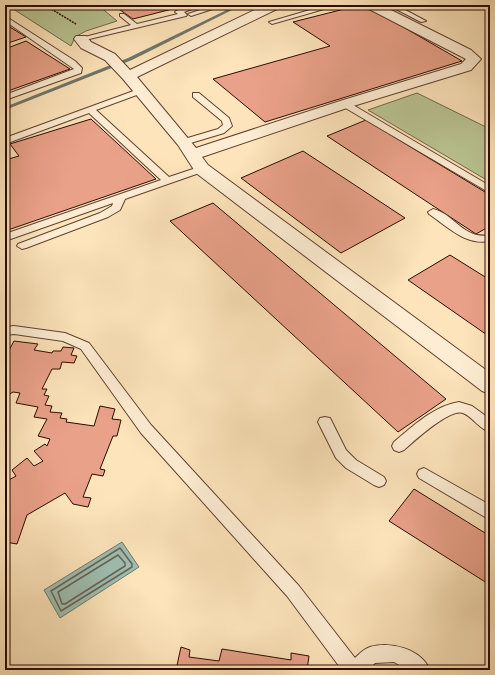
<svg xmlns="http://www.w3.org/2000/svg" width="495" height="675" font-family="'IM FELL DW Pica',serif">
	<rect width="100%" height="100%" fill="#fde4bb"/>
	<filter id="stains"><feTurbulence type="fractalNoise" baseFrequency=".005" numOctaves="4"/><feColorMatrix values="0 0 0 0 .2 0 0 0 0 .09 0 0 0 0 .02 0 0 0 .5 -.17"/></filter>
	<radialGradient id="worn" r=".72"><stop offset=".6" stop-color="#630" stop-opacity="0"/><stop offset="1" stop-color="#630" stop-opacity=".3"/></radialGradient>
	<g fill="#bac594" stroke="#72684a">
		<polygon points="7,5 98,5 117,21 86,31 75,37 71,46"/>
		<polygon points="417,93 490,129 490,182 368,110"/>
	</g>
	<polygon fill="#9fbeb1" stroke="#71766a" points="122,542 139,567 60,618 44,590"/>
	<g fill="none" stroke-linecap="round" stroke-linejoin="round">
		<g stroke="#656458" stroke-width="1.5">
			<polygon points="120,548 132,564 132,567 61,611 51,591"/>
			<polygon points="118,555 125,563 125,566 65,604 62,604 58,592"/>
		</g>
		<polygon fill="#71766a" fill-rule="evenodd" points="237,5 242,5 132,60 5,110 5,107 128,58"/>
	</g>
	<g fill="#e9a189" stroke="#2b0b00">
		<polygon points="113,5 188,5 133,19"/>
		<polygon points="360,5 365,5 462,61 265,122 213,79 330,46 293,22"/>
		<polygon points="5,24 26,37 5,44"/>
		<polygon points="26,41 70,69 5,92 5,49"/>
		<polygon points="91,119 156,179 5,231 5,160 19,156 10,144"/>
		<polygon points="366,120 490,195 490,226 476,234 327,136"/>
		<polygon points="303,151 405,218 341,253 241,178"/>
		<polygon points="213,203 446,399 398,432 170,221"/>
		<polygon points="450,255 490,280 490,337 408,280"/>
		<polygon points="14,341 38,344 34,350 52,353 53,351 61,351 63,347 74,348 71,355 77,356 74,363 62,362 60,369 52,369 42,389 47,389 44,395 49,396 45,405 52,406 50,412 62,413 60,418 67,419 66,422 94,426 100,406 115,409 112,419 121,420 117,436 113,436 100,469 105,470 103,476 92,474 83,497 91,498 88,507 73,504 65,493 27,515 17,544 5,542 5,477 7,481 16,476 12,470 27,458 34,466 43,461 34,451 45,444 47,446 50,439 38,436 47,419 34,417 38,407 16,403 20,393 13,392 5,397 5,352 8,352"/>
		<polygon points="414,489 490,536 490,585 389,521"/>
		<polygon points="181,647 190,650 189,657 219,661 222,649 291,660 291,653 309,656 307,670 176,670"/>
	</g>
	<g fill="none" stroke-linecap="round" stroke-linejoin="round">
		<g stroke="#60412f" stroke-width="2">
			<g id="lane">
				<polygon points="193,5 203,5 184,12 187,15 186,16 81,41 77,39 131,25 120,16 120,14 124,14 137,24 178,14 175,12 176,11"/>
				<polygon points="215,5 225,5 191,16 188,14"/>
				<polygon points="327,5 338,5 272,24 269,22"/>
				<polygon points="388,5 396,5 426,21 421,22"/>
				<polygon points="5,16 75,61 82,68 81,73 5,100 5,95 74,69 5,21"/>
				<polygon points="139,89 142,89 142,93 96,110 169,177 202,166 205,167 205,171 125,199 120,210 108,217 26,248 22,249 17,246 18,244 100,213 112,206 113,203 5,241 5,234 161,180 89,113 5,144 5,138"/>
				<polygon points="193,93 199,93 229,118 232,126 224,133 184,145 180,142 181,140 218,129 223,125 222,121 193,97"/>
				<polygon points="342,102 348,102 490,186 490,193 342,106"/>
				<path d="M433 209C455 214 463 240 490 235V241C466 246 448 227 429 214L428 212Z"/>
				<path d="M14 326 65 333 89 343 151 425 299 586 355 658C359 654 364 649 370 647 391 641 421 649 430 670H408L394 662 375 663 368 670H342L287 596 141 433 81 349 63 341 14 334 5 335V327Z"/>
				<path d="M459 402 472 406 490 419V432C479 429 473 417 463 413 450 408 414 441 404 450L399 452 394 450 392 446 394 442C413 426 434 406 459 402Z"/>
				<polygon points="325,417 330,418 346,450 356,460 384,477 386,481 384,485 379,487 374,485 346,468 336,458 318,422 320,418"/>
				<polygon points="424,468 490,505 490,520 419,478 417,474 419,470"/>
			</g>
		</g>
		<g stroke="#60412f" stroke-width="2">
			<polygon id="street" points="265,5 281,5 279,8 137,77 196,148 340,101 461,64 466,59 367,8 365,5 381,5 471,50 481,59 471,70 350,107 202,157 208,165 490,373 490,394 482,391 196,173 178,145 123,79 105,60 81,48 74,39 76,36 86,36 91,42 115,54 130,70"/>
		</g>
		<polyline stroke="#2b0b00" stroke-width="1.5" stroke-dasharray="2 1" stroke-linecap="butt" points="48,5 48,7 76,24"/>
		<use href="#lane" fill="#feedd3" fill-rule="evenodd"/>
		<use href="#street" fill="#feedd3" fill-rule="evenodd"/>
	</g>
	<rect width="495" height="675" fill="none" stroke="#fde4bb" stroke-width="20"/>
	<rect x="6" y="6" width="483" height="663" fill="none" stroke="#2b0b00" stroke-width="2"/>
	<rect x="10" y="10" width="475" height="655" fill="none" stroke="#2b0b00"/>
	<rect width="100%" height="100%" filter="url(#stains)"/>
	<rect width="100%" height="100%" fill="url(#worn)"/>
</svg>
